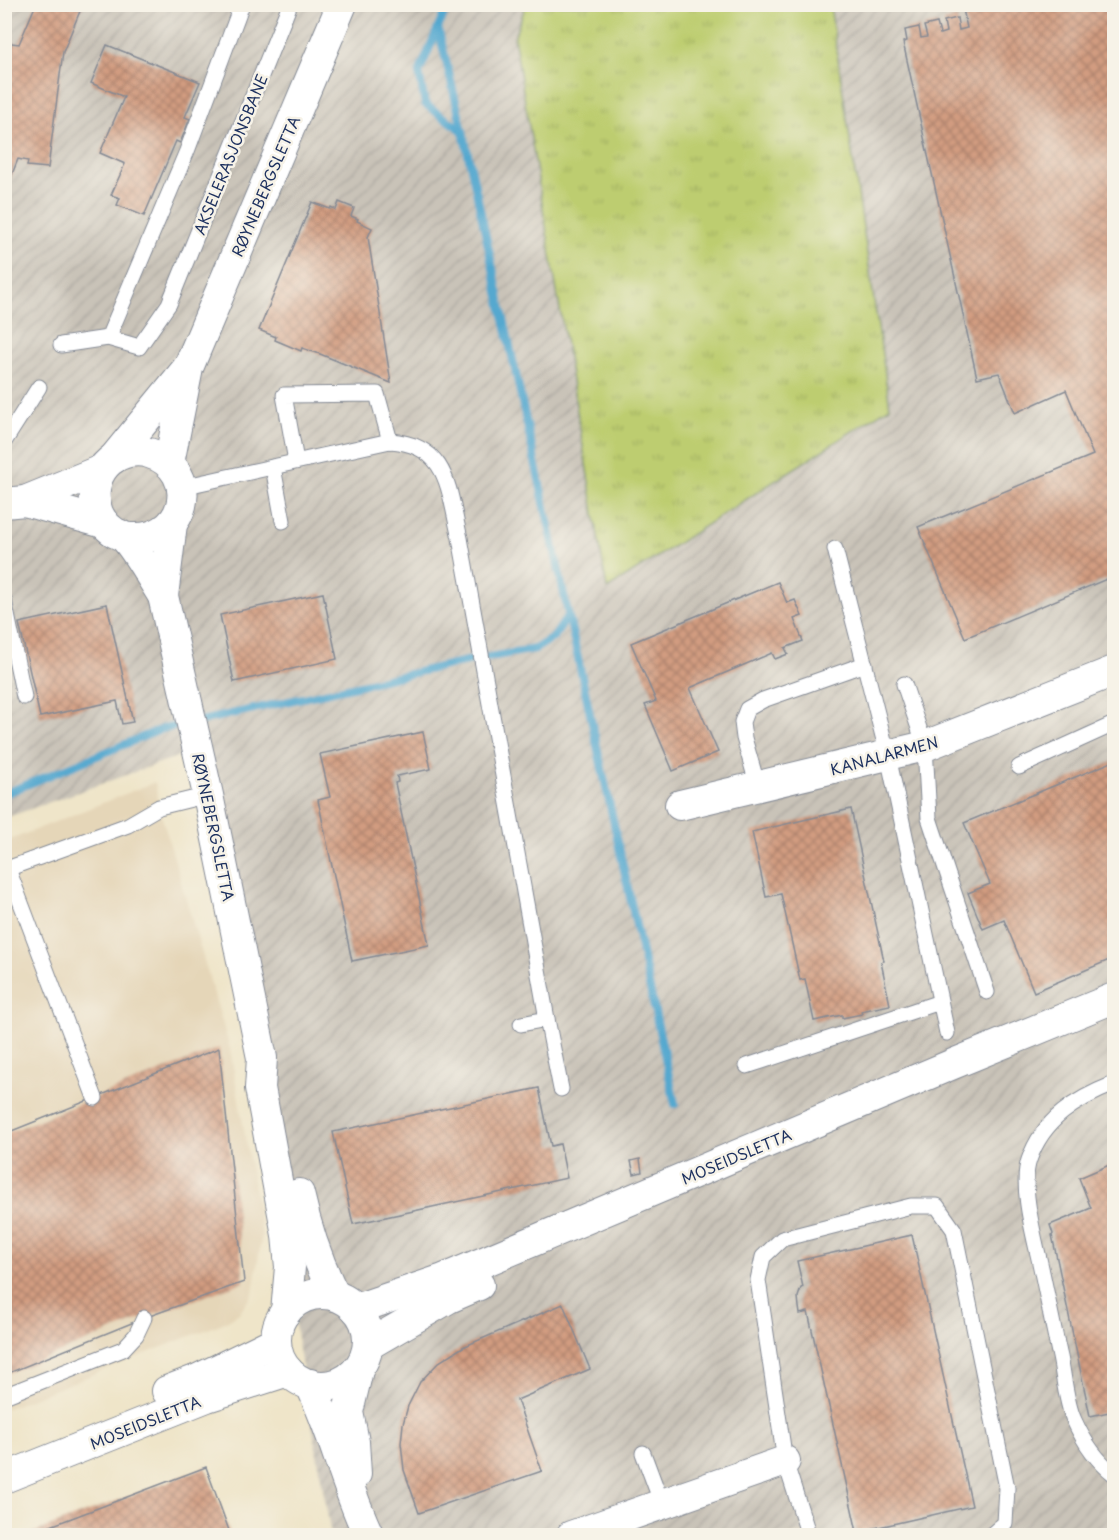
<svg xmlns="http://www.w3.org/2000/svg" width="1119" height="1540" font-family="'Playpen Sans',sans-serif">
	<defs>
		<pattern id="industrial-furrows" width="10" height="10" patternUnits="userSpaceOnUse" patternTransform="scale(1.5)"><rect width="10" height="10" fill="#c9c3b8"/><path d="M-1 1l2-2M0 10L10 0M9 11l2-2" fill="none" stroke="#aca8a1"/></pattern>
		<pattern id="grass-tufts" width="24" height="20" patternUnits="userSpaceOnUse" patternTransform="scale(1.5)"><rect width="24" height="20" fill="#bdcd6f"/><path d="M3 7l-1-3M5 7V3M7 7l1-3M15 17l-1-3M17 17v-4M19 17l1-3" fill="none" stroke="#a2b063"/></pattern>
		<pattern id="building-cross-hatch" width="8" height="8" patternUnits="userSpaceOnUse" patternTransform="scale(1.5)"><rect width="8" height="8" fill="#d29c80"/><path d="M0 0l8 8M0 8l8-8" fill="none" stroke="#aa806c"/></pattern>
	</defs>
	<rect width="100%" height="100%" fill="#f7f3e8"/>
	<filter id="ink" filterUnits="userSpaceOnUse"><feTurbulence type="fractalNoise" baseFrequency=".0167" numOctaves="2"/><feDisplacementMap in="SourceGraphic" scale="12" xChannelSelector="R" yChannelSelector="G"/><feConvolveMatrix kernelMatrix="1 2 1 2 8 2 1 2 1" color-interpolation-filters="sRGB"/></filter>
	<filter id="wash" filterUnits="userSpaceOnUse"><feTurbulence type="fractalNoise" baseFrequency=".008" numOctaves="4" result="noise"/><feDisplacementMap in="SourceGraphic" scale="24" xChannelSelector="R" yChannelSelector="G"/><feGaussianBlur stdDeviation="1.35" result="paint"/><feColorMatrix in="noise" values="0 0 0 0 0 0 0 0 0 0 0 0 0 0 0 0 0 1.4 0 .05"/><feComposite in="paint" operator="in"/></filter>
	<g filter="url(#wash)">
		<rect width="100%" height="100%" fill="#efe5c9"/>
		<polygon fill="#e5d6b8" points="155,782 159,807 230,1049 262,1234 253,1293 239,1313 223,1323 5,1409 5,842"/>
		<polygon fill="url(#industrial-furrows)" points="5,5 1114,5 1114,1535 331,1535 196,750 5,818"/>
		<polygon fill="url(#grass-tufts)" stroke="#6c7e66" stroke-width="1.5" points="526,5 830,5 890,407 607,589 514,37"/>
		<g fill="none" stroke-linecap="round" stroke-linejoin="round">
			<g stroke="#54a8cf" stroke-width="8">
				<polyline points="448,4 438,28 463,131 675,1104"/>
				<polyline points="438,28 419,73 425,104 463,131"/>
				<polyline points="196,722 467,661 535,649 554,637 567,617"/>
				<polyline points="4,794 162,729 185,724"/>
			</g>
		</g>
		<g id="blocks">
			<g fill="url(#building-cross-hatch)">
				<polygon points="36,4 83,4 63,52 48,168 27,166 28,161 18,159 5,192 4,42 19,44"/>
				<polygon points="962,4 1114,4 1114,576 965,638 918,527 1093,455 1066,390 1015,413 999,373 977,378 903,42 907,41 905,30 919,27 921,38 927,37 924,26 937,23 940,34 946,32 944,21 957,18 959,30 967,28"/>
				<polygon points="107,45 200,82 185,117 190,119 180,143 176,141 144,216 117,205 120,198 111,195 125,164 100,153 124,97 91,83"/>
				<polygon points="312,202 330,209 331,207 336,210 339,202 354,208 351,216 358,219 357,221 372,228 368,237 391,383 320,354 302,348 301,351 275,340 276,337 259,330"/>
				<polygon points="778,582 787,603 795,600 802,616 794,619 803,641 785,648 788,654 775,659 772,653 690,688 718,752 673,771 645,705 656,701 631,643"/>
				<polygon points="323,593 337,659 234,682 220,615"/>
				<polygon points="107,604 133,722 122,724 117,701 40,717 19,623"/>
				<polygon points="423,732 431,769 397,776 398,782 395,783 429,945 352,961 318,800 330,797 320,754"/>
				<polygon points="1114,761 1114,958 1034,992 1004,920 983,929 968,893 990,884 964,823"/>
				<polygon points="851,809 884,961 881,962 890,1005 861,1011 862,1014 842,1018 842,1015 814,1021 805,979 800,980 781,894 766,897 752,832"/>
				<polygon points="219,1048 244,1282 144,1318 4,1375 4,1134"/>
				<polygon points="539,1088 551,1146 560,1144 567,1178 353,1224 333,1132"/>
				<polygon points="640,1159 642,1172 634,1174 631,1161"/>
				<polygon points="1114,1163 1114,1411 1090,1416 1052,1235 1053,1234 1050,1225 1091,1208 1079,1178"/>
				<polygon points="912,1235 972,1506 857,1532 808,1312 800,1314 799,1307 798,1297 801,1288 803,1287 797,1261"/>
				<polygon points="563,1304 590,1369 517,1400 542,1471 419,1513 404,1470 401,1443 403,1424 408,1406 420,1382 439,1362 463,1347"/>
				<polygon points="206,1467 231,1536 27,1536 27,1535"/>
			</g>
		</g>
	</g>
	<g filter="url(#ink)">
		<use href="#blocks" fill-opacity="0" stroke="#858a94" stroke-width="1.5"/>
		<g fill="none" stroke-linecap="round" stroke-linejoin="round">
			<g stroke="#858a94" stroke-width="17">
				<g id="lane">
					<polyline points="108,338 187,151 242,4"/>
					<polyline points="61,345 108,338 139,347 169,304 290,4"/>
					<polyline points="4,442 39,387"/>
					<polyline points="296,461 284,395 377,394 390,441"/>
					<polyline points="273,467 283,521"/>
					<path d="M182 487 390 441C450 445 448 491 460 538L547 1019 561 1089"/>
					<polyline points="835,549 888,756 947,1033"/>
					<polyline points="4,600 24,697"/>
					<polyline points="904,684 925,746 929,818 987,992"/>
					<polyline points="1019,767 1114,724"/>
					<polyline points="758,787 744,738 742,722 747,709 763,700 865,664"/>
					<polyline points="8,869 95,1098"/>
					<polyline points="4,870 128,825 159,807 208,795"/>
					<polyline points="521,1024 547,1019"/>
					<polyline points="747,1066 940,1002"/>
					<path d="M1114 1084C1076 1099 1043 1119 1029 1160 1020 1185 1034 1236 1040 1263 1047 1295 1053 1326 1060 1357 1064 1376 1066 1403 1074 1420 1083 1440 1097 1461 1114 1474"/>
					<polyline points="4,1396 123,1349 136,1335 144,1318"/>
					<polyline points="643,1453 662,1504"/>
					<polyline points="809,1536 785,1461 758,1280 763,1257 782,1239 911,1206 937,1206 954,1230 1007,1488 1005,1523 990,1536"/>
				</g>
			</g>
			<g stroke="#858a94" stroke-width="32">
				<g id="street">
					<polyline points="114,458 186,370"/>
					<polyline points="169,463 188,368 342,4"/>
					<polyline points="25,501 104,523"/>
					<polyline points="4,503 25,501 101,470"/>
					<polyline points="172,524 163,596 208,795 262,1058 260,1088 287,1235 290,1267 286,1312"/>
					<path d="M124 537C188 548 204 469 149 453 136 449 121 452 110 461 97 472 92 489 96 506 98 516 105 526 114 532 117 534 122 535 125 538 138 552 152 579 163 596"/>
					<polyline points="680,805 925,746 1114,671"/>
					<path d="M299 1194C307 1230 318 1263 335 1296"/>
					<circle cx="322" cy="1340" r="46"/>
					<polyline points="356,1309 441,1280 953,1064 1114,998"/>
					<polyline points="368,1345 449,1298 479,1285"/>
					<path d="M310 1384C334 1433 345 1486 369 1536"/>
					<polyline points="167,1391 198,1379 276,1341"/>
					<polyline points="356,1474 354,1442 348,1412 358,1370"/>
					<polyline points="4,1478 207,1397 288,1371"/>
					<polyline points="571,1536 785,1461"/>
				</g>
			</g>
			<use href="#lane" stroke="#fff" stroke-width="15"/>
			<use href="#street" stroke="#fff" stroke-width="30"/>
		</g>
	</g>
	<g text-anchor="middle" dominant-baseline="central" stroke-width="5" stroke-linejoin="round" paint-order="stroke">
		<g font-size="15" fill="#1b2f5e" stroke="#f7f3e8">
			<text transform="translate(230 154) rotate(-68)">AKSELERASJONSBANE</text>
			<text transform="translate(265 186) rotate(-67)">RØYNEBERGSLETTA</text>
			<text transform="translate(884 755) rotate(-15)">KANALARMEN</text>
			<text transform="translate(214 827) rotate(78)">RØYNEBERGSLETTA</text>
			<text transform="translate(736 1156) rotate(-23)">MOSEIDSLETTA</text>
			<text transform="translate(145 1422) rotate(-22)">MOSEIDSLETTA</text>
		</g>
	</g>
	<rect width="1119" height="1540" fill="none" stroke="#f7f3e8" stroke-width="24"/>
</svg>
